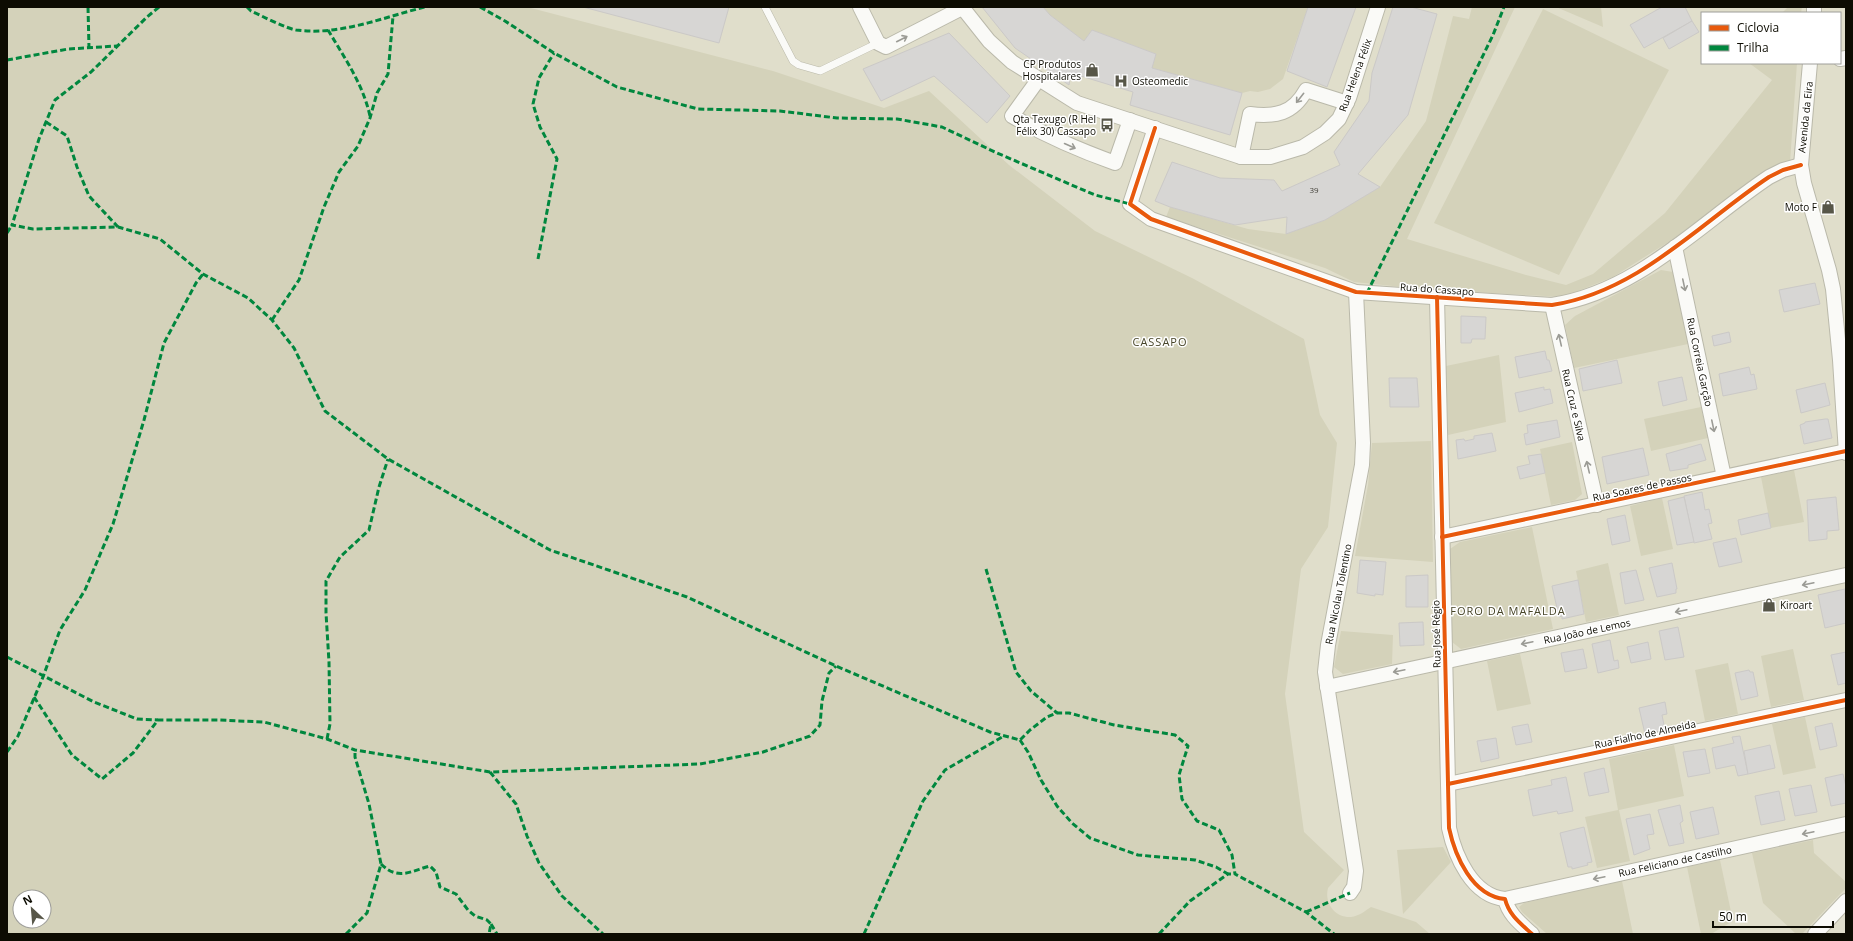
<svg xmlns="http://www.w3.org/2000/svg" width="1853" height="941" font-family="'Open Sans',sans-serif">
	<rect width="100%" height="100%" fill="#e0decb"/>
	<g fill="#d4d2ba" fill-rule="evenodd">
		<path d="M7 7H527L773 71 884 108 929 91 1009 165 1095 231 1192 278 1304 339 1320 415 1337 443 1328 527 1301 569 1285 694 1304 832 1344 870 1328 888C1324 903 1335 918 1351 917 1359 916 1365 911 1371 907L1416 922 1430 934H7ZM20 897H44V921H20Z"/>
		<polygon points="1043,7 1308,7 1283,79 1270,89 1258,92 1250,91 1242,93 1152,68 1156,54 1092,30 1084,41 1050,15"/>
		<polygon points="1472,7 1515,7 1407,239 1526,275 1566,285 1593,274 1665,213 1772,80 1749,63 1797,63 1790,162 1751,182 1670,241 1613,277 1563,297 1422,289 1354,282 1325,268 1166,217 1170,207 1248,229 1286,234 1325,220 1380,187 1426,121 1453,16 1469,19"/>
		<polygon points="1556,7 1601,7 1603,27"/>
		<polygon points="1788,7 1802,7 1801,13 1782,13"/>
		<polygon points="1543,9 1669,70 1559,275 1434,223"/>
		<polygon points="1661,270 1673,272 1688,344 1574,368 1565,325 1575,316"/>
		<polygon points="1499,355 1506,422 1448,435 1446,366"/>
		<polygon points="1701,407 1708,438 1651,451 1644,419"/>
		<polygon points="1431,441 1433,562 1355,556 1368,485 1372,443"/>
		<polygon points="1572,442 1582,494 1575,500 1551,505 1540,449"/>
		<polygon points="1794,470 1804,522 1771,528 1761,477"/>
		<polygon points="1662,498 1673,549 1641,556 1630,506"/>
		<polygon points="1532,527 1553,629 1461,649 1452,642 1450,549 1460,542"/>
		<polygon points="1608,563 1619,615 1586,622 1576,571"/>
		<polygon points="1341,631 1393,635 1392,664 1343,674 1334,667"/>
		<polygon points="1793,649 1804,700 1771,707 1761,656"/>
		<polygon points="1520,654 1531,704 1497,711 1487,661"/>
		<polygon points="1728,663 1738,714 1705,721 1695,670"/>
		<polygon points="1805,717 1816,768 1783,775 1772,724"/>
		<polygon points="1674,745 1684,796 1619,810 1630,861 1597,868 1585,817 1618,810 1609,759"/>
		<polygon points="1813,840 1814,853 1846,882 1846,888 1802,934 1796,934 1763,903 1752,853"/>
		<polygon points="1443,847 1451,862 1403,914 1397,850"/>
		<polygon points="1720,860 1733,921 1711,934 1701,934 1687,867"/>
		<polygon points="1622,881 1633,934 1547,934 1522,912 1519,907 1524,903"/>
	</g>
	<g fill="#d7d6d4" stroke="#cbc9c7">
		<polygon points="583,7 729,7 719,43"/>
		<polygon points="982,7 1043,7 1050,15 1084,41 1092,30 1156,54 1152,68 1242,93 1230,135 1130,105 1133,92 1071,73 1069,85 1015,48"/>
		<polygon points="1308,7 1356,7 1327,87 1287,71"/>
		<polygon points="1393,7 1411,7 1437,14 1408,115 1358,174 1380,187 1325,220 1286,234 1287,217 1235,225 1170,207 1155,201 1172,162 1220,178 1274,180 1282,191 1340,165 1334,152 1369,101 1372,73"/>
		<polygon points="1662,7 1685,7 1692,21 1644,48 1630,25"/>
		<polygon points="1692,21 1699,32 1669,49 1663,38"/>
		<polygon points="949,33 1010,96 987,123 934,76 881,101 863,69"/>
		<polygon points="1815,283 1820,304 1784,312 1779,290"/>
		<polygon points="1461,316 1486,317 1485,339 1472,339 1471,343 1461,343"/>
		<polygon points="1729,332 1731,342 1714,346 1712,336"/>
		<polygon points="1545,351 1547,360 1549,360 1552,371 1519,378 1515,357"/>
		<polygon points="1617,360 1622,383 1583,391 1579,369"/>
		<polygon points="1749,367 1751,375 1754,374 1757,389 1723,396 1719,374"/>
		<polygon points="1682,377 1687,400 1663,406 1658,382"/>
		<polygon points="1389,378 1417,378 1419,407 1390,407"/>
		<polygon points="1825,383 1830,405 1801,413 1796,390"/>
		<polygon points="1544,387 1544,390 1550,389 1553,403 1519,412 1515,393"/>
		<polygon points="1825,419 1828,419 1832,438 1804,444 1800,425 1805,423 1805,422"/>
		<polygon points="1557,420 1560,437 1526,445 1524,434 1528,433 1527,425"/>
		<polygon points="1492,433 1496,451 1458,459 1456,440 1464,439 1465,441 1474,439 1474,436"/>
		<polygon points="1701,444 1706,460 1688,465 1688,468 1670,471 1666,454"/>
		<polygon points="1643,448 1649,475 1607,484 1602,457"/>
		<polygon points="1541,454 1545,473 1520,479 1517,467 1530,464 1528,456"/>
		<polygon points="1702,492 1705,510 1709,509 1712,523 1708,524 1712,539 1694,543 1684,496"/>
		<polygon points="1684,497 1694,542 1677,545 1668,501"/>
		<polygon points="1836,497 1839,530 1827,531 1827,539 1809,541 1807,500"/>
		<polygon points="1768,513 1771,528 1741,535 1738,520"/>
		<polygon points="1625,515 1630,541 1612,545 1607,519"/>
		<polygon points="1736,538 1742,562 1719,567 1713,543"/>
		<polygon points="1360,560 1386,562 1383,595 1375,594 1375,596 1357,593"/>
		<polygon points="1672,563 1677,589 1676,589 1676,593 1657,597 1649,568"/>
		<polygon points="1636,570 1644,600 1625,604 1620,573"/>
		<polygon points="1428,575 1428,607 1406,607 1406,576"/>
		<polygon points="1578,580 1584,614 1562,619 1562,616 1559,617 1552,586"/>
		<polygon points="1845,589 1846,623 1825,628 1818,595"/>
		<polygon points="1423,622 1424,645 1400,646 1399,623"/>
		<polygon points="1678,627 1684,657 1665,660 1659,631"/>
		<polygon points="1610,640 1614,661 1618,660 1619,668 1598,673 1592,644"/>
		<polygon points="1648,642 1651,659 1631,663 1627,647"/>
		<polygon points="1583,649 1587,668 1565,672 1561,653"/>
		<polygon points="1846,652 1846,683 1838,685 1831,655"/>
		<polygon points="1749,670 1750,672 1753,672 1758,696 1741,700 1735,673"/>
		<polygon points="1665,702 1667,714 1662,715 1665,730 1645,734 1639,708"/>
		<polygon points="1832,723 1837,746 1820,750 1815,727"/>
		<polygon points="1528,724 1532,742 1516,745 1512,727"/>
		<polygon points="1740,736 1748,774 1738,776 1735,765 1716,769 1712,748 1734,743 1732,737"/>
		<polygon points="1496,738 1499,758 1481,762 1477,741"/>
		<polygon points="1770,745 1775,768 1748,774 1744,751"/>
		<polygon points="1705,749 1710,773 1688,777 1683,752"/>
		<polygon points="1604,768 1609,792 1589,796 1584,773"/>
		<polygon points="1843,774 1846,787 1846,803 1831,806 1825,778"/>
		<polygon points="1566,777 1573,811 1558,814 1557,811 1533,816 1528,790 1552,785 1551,780"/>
		<polygon points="1811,785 1817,812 1795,816 1789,789"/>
		<polygon points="1779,791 1785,820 1761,825 1755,796"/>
		<polygon points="1680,805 1683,821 1680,823 1684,843 1669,846 1658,810"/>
		<polygon points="1713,807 1719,834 1696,839 1690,812"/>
		<polygon points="1650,814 1654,834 1647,835 1650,849 1634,855 1626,819"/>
		<polygon points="1584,827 1592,862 1587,863 1588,865 1572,869 1572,867 1568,867 1560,833"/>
	</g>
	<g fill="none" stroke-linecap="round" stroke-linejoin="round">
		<g stroke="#bab9aa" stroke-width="8">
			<polyline id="lane" points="765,7 793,61 799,65 820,71 878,43"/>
		</g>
		<g stroke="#bab9aa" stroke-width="16">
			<g id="street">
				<polyline points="860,7 878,43 886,47 962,8"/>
				<polyline points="962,7 989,41 1012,62 1077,103 1241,157 1270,157 1303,147 1325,133 1339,119 1349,98 1378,7"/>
				<polyline points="1814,13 1814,7"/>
				<polyline points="1840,59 1846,58"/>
				<polyline points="1810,63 1801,165 1804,183 1829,270 1833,289 1840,360 1846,453"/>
				<path d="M1038 80 1012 116C1046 136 1079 150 1115 163L1130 120"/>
				<path d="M1155 128 1130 204 1151 219 1356 292 1552 305C1638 292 1700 223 1769 177L1783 170 1801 165"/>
				<path d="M1241 157 1250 114C1275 117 1293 114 1306 90L1347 103"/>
				<polyline points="1675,247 1724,477"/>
				<path d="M1437 297 1449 828C1455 856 1472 896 1505 899 1509 915 1520 923 1532 934"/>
				<polyline points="1552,305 1597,505"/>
				<polyline points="1442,537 1846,451"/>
				<polyline points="1327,687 1846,575"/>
				<polyline points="1448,784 1846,700"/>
				<polyline points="1350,893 1354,887 1356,871 1325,672 1328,645 1362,465 1363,443 1356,292"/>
				<polyline points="1505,899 1846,824"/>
				<polyline points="1815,934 1846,901"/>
			</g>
		</g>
		<use href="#lane" stroke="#fafaf7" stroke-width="7"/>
		<use href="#street" stroke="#fafaf7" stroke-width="14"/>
		<g stroke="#00873e" stroke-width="3" stroke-dasharray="6 3" stroke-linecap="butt">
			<polyline points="88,7 89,48"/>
			<polyline points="159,7 147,17 91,72 55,100 39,139 12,225 33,229 118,227 160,239 203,274 248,298 272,320 294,348 325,411 388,459 550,550 687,597 836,666 990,732 1020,740 1030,730 1047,717 1057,713 1069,713 1114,725 1175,735 1188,746 1179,775 1182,799 1197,821 1219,830 1232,855 1235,874 1306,912 1334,934"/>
			<path d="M247 7 251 11C262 16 285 28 296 30 340 36 384 17 425 7"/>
			<polyline points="480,7 505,21 554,53 617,87 698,109 780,111 837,118 897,119 942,127 997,153 1095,195 1130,204"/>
			<path d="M328 30C344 57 363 84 370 116"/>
			<polyline points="7,60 68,49 117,46"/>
			<polyline points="46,122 67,136 77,167 89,196 118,227"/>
			<polyline points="7,233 12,225"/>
			<polyline points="538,259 557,159 540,127 533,104 539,78 554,53"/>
			<polyline points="1367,293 1493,35 1504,7"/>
			<polyline points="272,320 299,280 324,207 339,172 358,146 370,118 377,93 388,74 393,16"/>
			<polyline points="986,569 1016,672 1031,691 1057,713"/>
			<polyline points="7,657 94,702 137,719 158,720"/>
			<polyline points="34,697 72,755 102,779 133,753 158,720 218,720 264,722 327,739 355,750 490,772 700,764 763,752 810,736 820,725 822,701 829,673 836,666"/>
			<polyline points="327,739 330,724 329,662 326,613 326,581 340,557 369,530 379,487 388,459"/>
			<polyline points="1020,740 1028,752 1041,780 1057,806 1072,823 1090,838 1138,855 1195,860 1216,867 1228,874"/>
			<polyline points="7,752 18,736 43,677 60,630 85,590 113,524 144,420 164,343 196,283 203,274"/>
			<polyline points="490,772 516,804 527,836 539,863 562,896 603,934"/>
			<path d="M381 864C398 881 411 871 430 866L436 872 440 887 456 894 468 910 475 916 487 920 491 924 489 934"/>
			<polyline points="1306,912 1350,893"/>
			<polyline points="491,924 497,934"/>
			<polyline points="346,934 367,913 381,864 369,804 355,757 355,750"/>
			<polyline points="864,934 923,801 945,770 1004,736"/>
			<polyline points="1159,934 1190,901 1228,874 1231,874"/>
		</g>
		<g stroke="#fff" stroke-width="6">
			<g id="cycleway">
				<path d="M1155 128 1130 204 1151 219 1356 292 1552 305C1638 292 1700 223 1769 177L1783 170 1801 165"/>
				<path d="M1437 297 1449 828C1455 856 1472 896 1505 899 1509 915 1520 923 1532 934"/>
				<polyline points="1442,537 1846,451"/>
				<polyline points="1448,784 1846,700"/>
			</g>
		</g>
		<use href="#cycleway" stroke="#e8590c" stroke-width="4"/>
	</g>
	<defs><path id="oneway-shaft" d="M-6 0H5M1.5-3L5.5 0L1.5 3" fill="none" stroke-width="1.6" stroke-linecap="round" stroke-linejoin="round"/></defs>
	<g stroke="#9b9b95">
		<use href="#oneway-shaft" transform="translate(902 39) rotate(-27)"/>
		<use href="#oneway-shaft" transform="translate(1300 98) rotate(128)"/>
		<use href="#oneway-shaft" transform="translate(1070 146) rotate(24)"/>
		<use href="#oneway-shaft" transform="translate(1684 285) rotate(78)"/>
		<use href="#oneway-shaft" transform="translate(1560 340) rotate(-103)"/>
		<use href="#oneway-shaft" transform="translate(1713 426) rotate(78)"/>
		<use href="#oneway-shaft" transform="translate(1588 467) rotate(-103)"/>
		<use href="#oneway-shaft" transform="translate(1808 584) rotate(168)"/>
		<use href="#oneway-shaft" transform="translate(1681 611) rotate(168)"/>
		<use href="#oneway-shaft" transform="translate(1527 643) rotate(168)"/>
		<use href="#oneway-shaft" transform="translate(1399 671) rotate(168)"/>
		<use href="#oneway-shaft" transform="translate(1808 833) rotate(168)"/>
		<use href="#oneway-shaft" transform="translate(1599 878) rotate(168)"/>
	</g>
	<defs>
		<g id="shop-bare" transform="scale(1.08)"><path d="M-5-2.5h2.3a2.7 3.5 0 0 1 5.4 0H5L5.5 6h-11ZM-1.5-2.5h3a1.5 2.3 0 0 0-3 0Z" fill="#575648" stroke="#fff" stroke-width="2.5" paint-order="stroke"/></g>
		<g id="hospital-bare" transform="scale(1.08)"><path d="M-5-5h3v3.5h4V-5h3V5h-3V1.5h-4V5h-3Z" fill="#575648" stroke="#fff" stroke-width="2.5" paint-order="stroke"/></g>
		<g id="bus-bare" transform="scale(1.08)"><path d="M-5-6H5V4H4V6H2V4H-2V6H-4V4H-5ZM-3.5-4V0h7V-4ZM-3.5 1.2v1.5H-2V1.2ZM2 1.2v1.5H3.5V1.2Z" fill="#575648" stroke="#fff" stroke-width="2.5" paint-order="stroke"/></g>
	</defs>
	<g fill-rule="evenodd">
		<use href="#shop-bare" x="1092" y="70"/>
		<use href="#hospital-bare" x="1121" y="81"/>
		<use href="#bus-bare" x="1107" y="125"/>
		<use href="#shop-bare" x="1828" y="207"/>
		<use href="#shop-bare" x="1769" y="605"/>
	</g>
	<g text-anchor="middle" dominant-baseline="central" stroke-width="3" stroke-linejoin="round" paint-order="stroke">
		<g font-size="8" fill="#403e36">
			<text x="1314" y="189">39</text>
		</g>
		<g font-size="10" fill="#0d0c02" stroke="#fff" text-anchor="end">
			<text x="1081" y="64">CP Produtos<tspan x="1081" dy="12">Hospitalares</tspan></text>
			<text x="1132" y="81" text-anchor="start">Osteomedic</text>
			<text x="1096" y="119">Qta Texugo (R Hel<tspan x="1096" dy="12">Félix 30) Cassapo</tspan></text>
			<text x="1817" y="207">Moto F</text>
			<text x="1780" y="605" text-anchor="start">Kiroart</text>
		</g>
		<g font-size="10" fill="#0d0c02" stroke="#fff">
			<text transform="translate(1355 75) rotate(-70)">Rua Helena Félix</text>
			<text transform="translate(1805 117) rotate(-84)">Avenida da Eira</text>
			<text transform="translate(1437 289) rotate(4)">Rua do Cassapo</text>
			<text transform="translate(1700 362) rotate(78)">Rua Correia Garção</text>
			<text transform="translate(1574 405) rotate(77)">Rua Cruz e Silva</text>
			<text transform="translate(1642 487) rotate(-12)">Rua Soares de Passos</text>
			<text transform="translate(1338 594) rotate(-79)">Rua Nicolau Tolentino</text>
			<text transform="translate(1587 631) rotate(-12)">Rua João de Lemos</text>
			<text transform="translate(1436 634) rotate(-91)">Rua José Régio</text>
			<text transform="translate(1645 734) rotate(-12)">Rua Fialho de Almeida</text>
			<text transform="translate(1675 861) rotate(-12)">Rua Feliciano de Castilho</text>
		</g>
		<g font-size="11" letter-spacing="1" fill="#464427" stroke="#fff">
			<text x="1160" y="341">CASSAPO</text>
			<text x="1508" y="610">FORO DA MAFALDA</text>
		</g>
	</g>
	<rect width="1853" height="941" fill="none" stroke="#0d0c02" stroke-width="16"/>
	<rect x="1701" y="12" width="140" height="52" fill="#ffffff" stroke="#9e9e9a"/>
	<rect x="1709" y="25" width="20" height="6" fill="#e8590c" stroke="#9e9e9a"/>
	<text x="1737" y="32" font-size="12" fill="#0d0c02">Ciclovia</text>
	<rect x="1709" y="45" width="20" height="6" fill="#00873e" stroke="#9e9e9a"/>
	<text x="1737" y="52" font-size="12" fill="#0d0c02">Trilha</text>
	<g transform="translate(32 909) rotate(334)"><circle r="19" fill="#ffffff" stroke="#9e9e9a"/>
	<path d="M0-3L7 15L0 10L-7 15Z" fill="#575648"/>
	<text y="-6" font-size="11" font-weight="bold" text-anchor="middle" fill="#0d0c02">N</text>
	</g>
	<path d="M1713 921v6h120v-6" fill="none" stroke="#0d0c02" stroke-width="2"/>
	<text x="1719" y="921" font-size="12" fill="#0d0c02" stroke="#ffffff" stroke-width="3" paint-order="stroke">50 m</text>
</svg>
